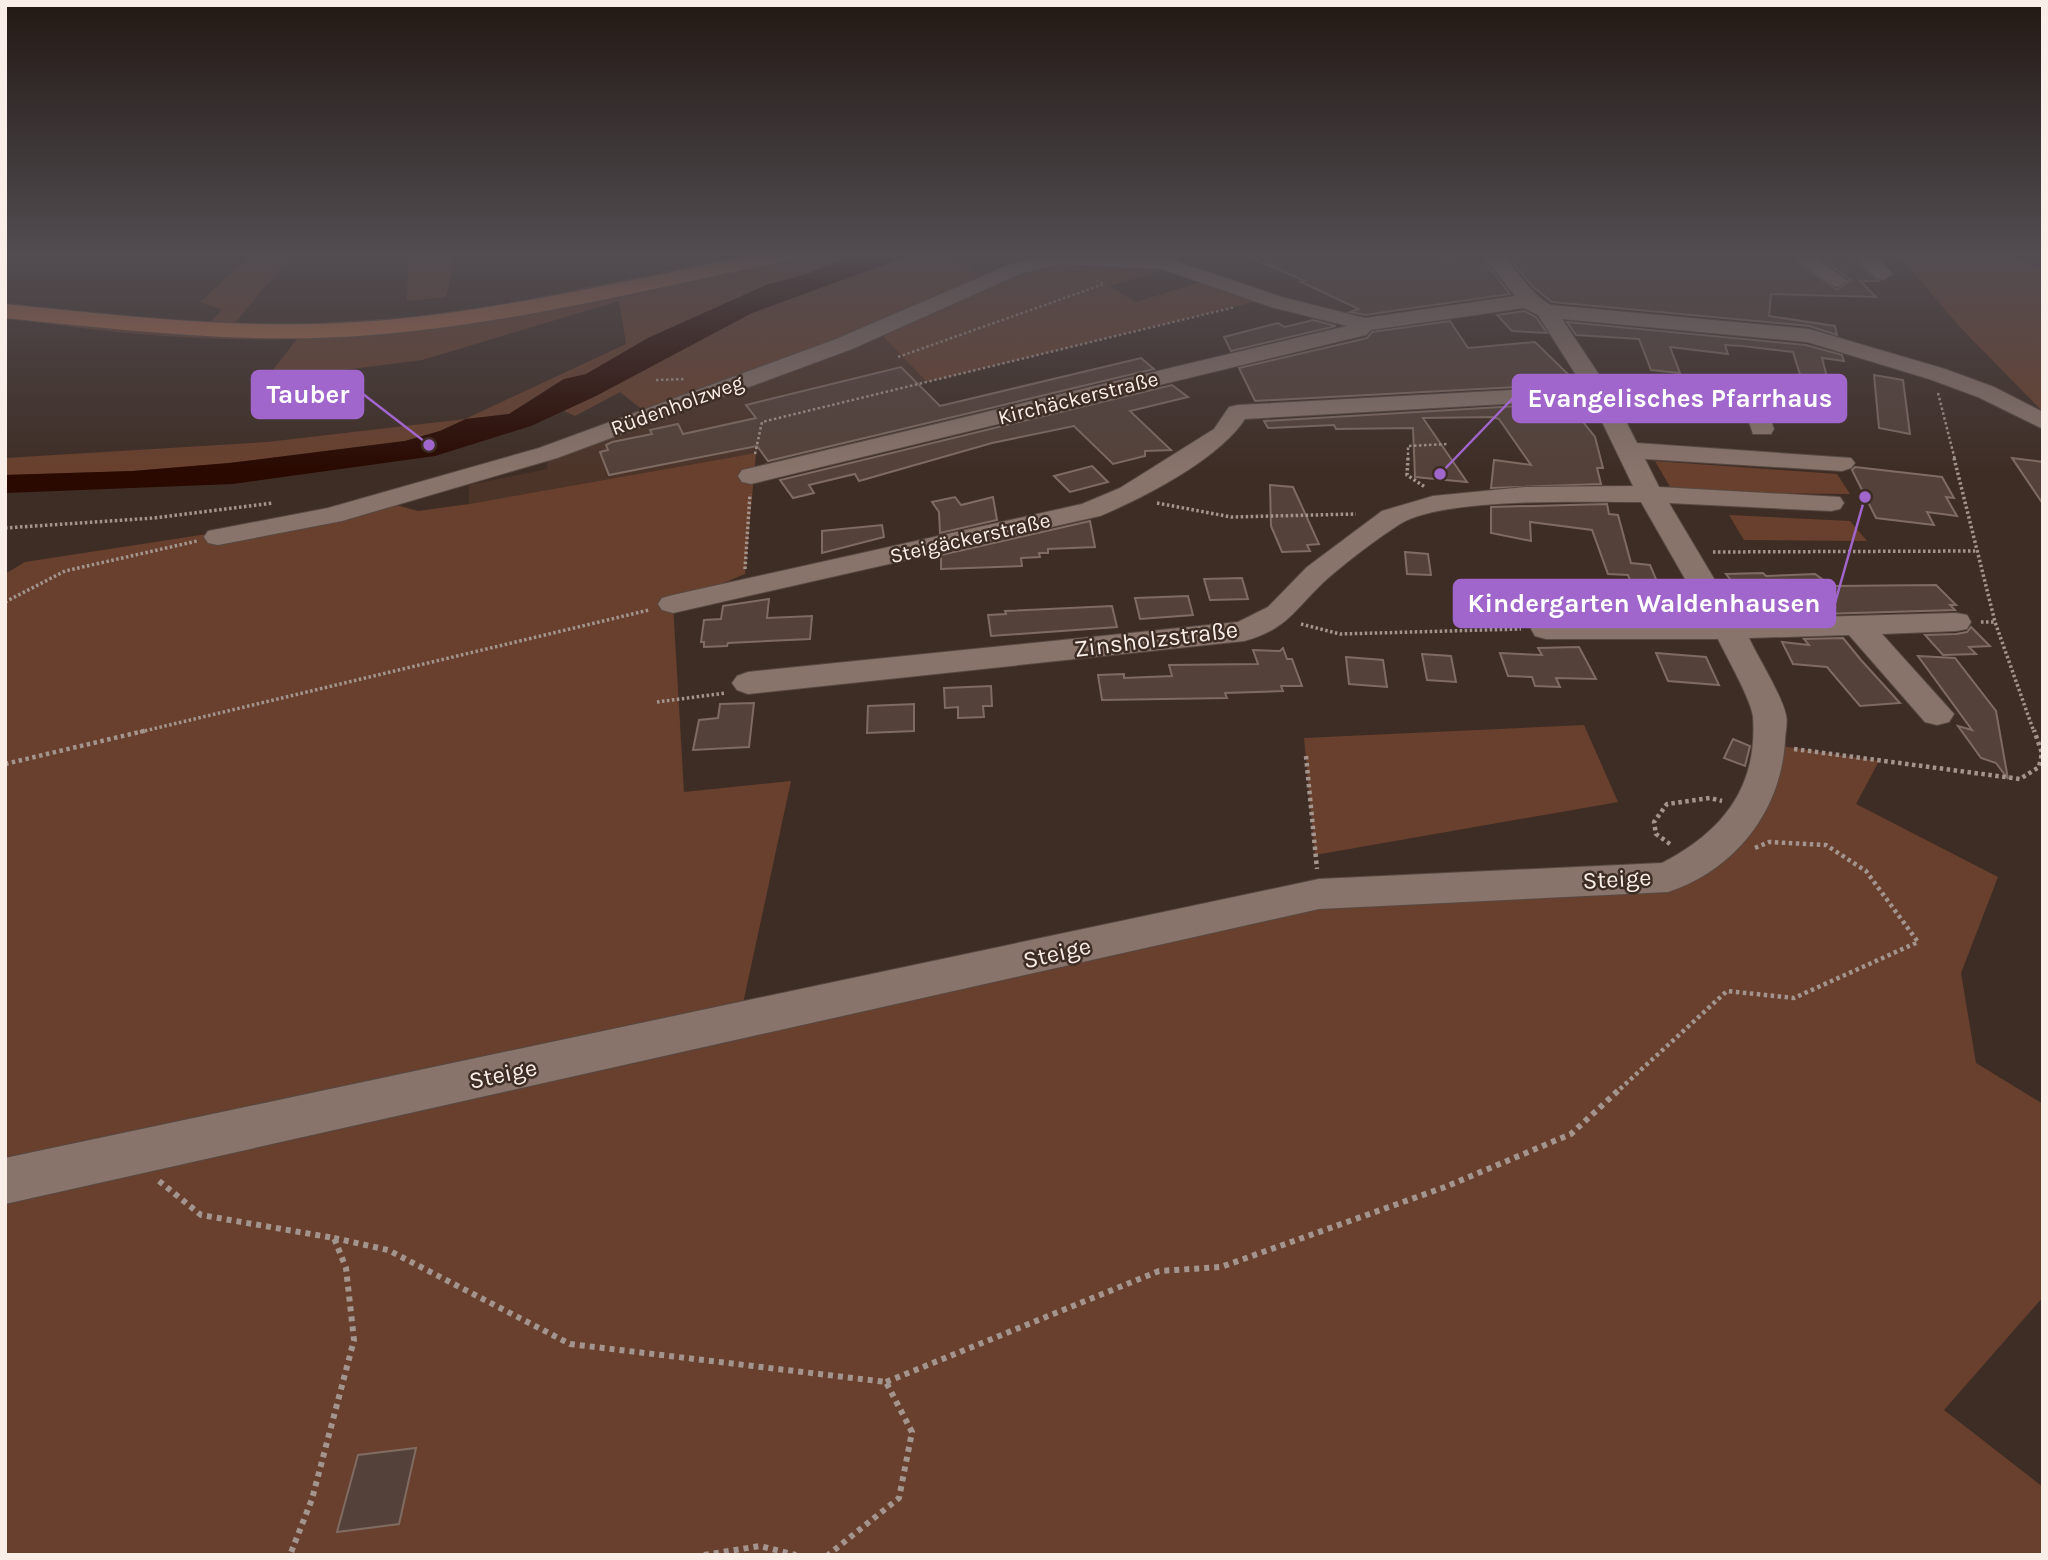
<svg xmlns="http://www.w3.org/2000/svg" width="2048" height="1560" font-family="Karla,sans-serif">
	<rect width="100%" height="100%" fill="#3e2d25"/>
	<polygon fill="#4c3429" points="878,331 927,382 762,422 756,453 469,504 469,485 547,469 548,453"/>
	<g fill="#69402d">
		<path d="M253 253H293L234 324 281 325 415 317 521 301 753 253H860L807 274 766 285 648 338 586 375 564 379 509 414 466 419 440 431 405 441 229 463 133 471 5 475V458L267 442 465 419 626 344 619 301 422 360 265 380 297 339C199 342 102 332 5 318V306L208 324 222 310 200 302Z"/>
		<polygon points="408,253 456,253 446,297 407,301"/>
		<polygon points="916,253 948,253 944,255 990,279 1036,262 1116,258 1142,253 1199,253 1166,262 1178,267 1109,286 1136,302 1210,279 1266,299 927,382 878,331 649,415 620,392 575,416 564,411 752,313"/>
		<polygon points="1897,253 2000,253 2043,269 2043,412 1958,325"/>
		<polygon points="756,453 745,574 673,604 684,792 791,781 739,1022 1319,894 1702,859 1769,744 1879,761 1856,804 1998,877 1961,973 1976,1063 2043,1104 2043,1297 1944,1410 2043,1487 2043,1555 5,1555 5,574 25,562 396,505 418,511 469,504"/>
		<polygon points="1655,461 1837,474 1850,494 1673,492"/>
		<polygon points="1729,515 1850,521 1867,541 1744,540"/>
		<polygon points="1584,725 1618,802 1315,855 1304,738"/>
	</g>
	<polygon fill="#290900" points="860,253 916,253 752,313 596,396 531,426 435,456 233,484 5,493 5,475 133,471 229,463 405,441 440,431 466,419 509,414 564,379 586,374 648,338 766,285 807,274"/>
	<g fill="#544139" stroke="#7f6b62" stroke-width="2">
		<polygon points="1241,253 1434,253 1442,258 1479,254 1510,294 1365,315 1350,312 1359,309 1301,282 1305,281"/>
		<polygon points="1504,253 1784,253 1837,290 1851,280 1813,253 1849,253 1878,281 1860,281 1876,297 1771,294 1769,316 1835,326 1837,335 1809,326 1552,302 1533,287"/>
		<polygon points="1524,311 1536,317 1547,333 1512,331 1497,315"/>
		<polygon points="1313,320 1336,326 1231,351 1224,337 1278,323 1285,327"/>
		<polygon points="1450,321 1468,348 1535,342 1574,380 1549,382 1552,385 1255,401 1239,368 1367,338 1372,332"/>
		<polygon points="1567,322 1806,345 1842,355 1844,361 1822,358 1829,385 1802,381 1793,352 1742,346 1725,345 1728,354 1670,347 1680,373 1651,370 1639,339 1576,335"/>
		<polygon points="1141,358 1154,369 768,461 757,446 609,475 600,452 608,450 606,445 612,442 652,434 650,430 678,424 683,434 756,418 746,405 901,367 940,406"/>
		<polygon points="1874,375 1903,380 1910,434 1879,428"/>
		<polygon points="1172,385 1188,397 1130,411 1171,450 1145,451 1145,456 1113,464 1074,426 992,443 859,481 855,474 809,485 814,493 793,498 780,480"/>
		<polygon points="1568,403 1595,437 1603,468 1597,468 1601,484 1491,488 1494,460 1531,465 1499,419 1493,417 1423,418 1467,482 1415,477 1413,428 1336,429 1334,425 1268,428 1264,421"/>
		<polygon points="2012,458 2043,462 2043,504"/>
		<polygon points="1092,466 1108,482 1070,492 1054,476"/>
		<polygon points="1855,467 1942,477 1954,498 1946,497 1957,516 1927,512 1934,525 1876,518 1852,470"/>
		<polygon points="1270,485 1293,487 1319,544 1307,545 1310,551 1282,552 1271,526"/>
		<polygon points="955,497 961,505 993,497 997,520 940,533 939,512 932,502"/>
		<polygon points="1607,504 1609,514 1618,515 1631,563 1650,565 1663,596 1635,593 1628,575 1608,574 1592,530 1530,522 1531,541 1491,533 1491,507"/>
		<polygon points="1090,521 1095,547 1048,549 1048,553 1039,553 1040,557 1021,558 1022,566 941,569 941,555"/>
		<polygon points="882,525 884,537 822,553 822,531"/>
		<polygon points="1405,552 1428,554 1431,575 1407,574"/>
		<polygon points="1763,573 1766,576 1815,574 1832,586 1936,585 1956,605 1950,605 1955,610 1787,615 1772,595 1741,593 1726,574"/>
		<polygon points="1242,578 1248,599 1210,600 1204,579"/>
		<polygon points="1188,596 1193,615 1140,619 1135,598"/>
		<polygon points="769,599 767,618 812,616 810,639 728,643 727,646 704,647 704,642 701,642 704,620 721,619 723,606"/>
		<polygon points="1112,606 1117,627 991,636 988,615 1006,614 1005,611"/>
		<polygon points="1971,627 1990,646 1969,647 1976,654 1943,655 1925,635 1956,634 1967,632"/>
		<polygon points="1843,638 1861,660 1900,703 1860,706 1827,667 1793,664 1782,642 1809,645 1804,639"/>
		<polygon points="1579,647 1596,679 1556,678 1560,687 1535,686 1532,677 1508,676 1500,653 1542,655 1538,648"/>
		<polygon points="1283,648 1287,659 1292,659 1302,686 1281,686 1283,691 1225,693 1227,698 1102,700 1098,675 1124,674 1124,678 1172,676 1169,665 1258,664 1253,650 1280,651"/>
		<polygon points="1656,653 1706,657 1719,685 1668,681"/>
		<polygon points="1422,654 1451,656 1456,682 1427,680"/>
		<polygon points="1918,656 1955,658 1996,711 2008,779 1996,763 1981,758 1958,726 1972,730"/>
		<polygon points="1346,657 1383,660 1387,687 1349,684"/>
		<polygon points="991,686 992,706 983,706 984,717 958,718 958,707 945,708 944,688"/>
		<polygon points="754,703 749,747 693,750 699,720 718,718 720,704"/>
		<polygon points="914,704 914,731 867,733 868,706"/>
		<polygon points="1733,739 1750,746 1745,766 1724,758"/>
		<polygon points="416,1448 399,1524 337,1532 358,1455"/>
	</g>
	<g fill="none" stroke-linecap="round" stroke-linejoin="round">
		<g stroke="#574942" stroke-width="2">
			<g id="minor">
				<path d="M1054 253 1164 257 1285 298 1365 318 1515 296 1481 253H1501C1517 270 1531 295 1551 305L1809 329 1945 369 1994 387 2043 412V429L1978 397 1929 379 1807 342 1562 319 1604 382 1762 396 1774 429 1771 434H1753L1744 407 1613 396 1637 443 1851 458 1855 463 1851 468 1842 471 1645 459 1659 487 1840 497 1844 503 1840 509 1831 511 1669 503 1738 619 1956 613 1967 615 1971 622 1967 629 1956 631 1882 634 1954 714 1949 722 1937 725 1925 722 1849 635 1749 638C1758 658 1782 695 1786 715 1788 723 1785 734 1785 741 1781 811 1735 870 1668 892L1319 909 5 1204V1158L1319 879 1662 863C1722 832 1758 788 1753 717 1752 701 1726 656 1718 639H1546L1535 636 1531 629 1535 622 1546 619H1708L1641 502C1587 502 1443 497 1400 524 1375 540 1349 560 1327 579 1296 607 1289 629 1244 641L748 694 737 690 732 683 737 676 748 672 1238 622 1268 607 1307 567 1382 511 1433 496 1525 487 1633 486 1591 399 1245 419C1219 459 1145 497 1100 516L673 613 662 610 658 604 662 598 673 595 1082 504 1120 488 1214 429 1229 407 1238 405 1583 386 1538 315 1524 308 1371 330 1366 335 751 484 742 482 738 476 742 470 751 468 1347 326 1271 307 1162 269 1057 264 1020 274 852 349 557 458 342 521 218 545 208 543 204 537 208 531 328 508 539 448 836 339 1006 266Z"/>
				<polygon points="1786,253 1809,253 1848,281 1838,287 1831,285"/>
				<polygon points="1852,253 1872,253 1893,274 1883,280 1876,278"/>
			</g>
		</g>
		<g stroke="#574942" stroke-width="2">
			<path id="major" d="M765 253H807L796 259C652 288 506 326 359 336 240 344 123 330 5 318V304C123 316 240 330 359 322 495 313 631 279 765 253Z"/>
		</g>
		<g stroke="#a3958e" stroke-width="2.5" stroke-dasharray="2.5 2.5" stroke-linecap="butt">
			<polyline points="898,357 1104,284 1097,280"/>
			<polyline points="656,380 685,379"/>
			<polyline points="1938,393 1955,460"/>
			<polyline points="755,454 762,422 1235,307"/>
			<polyline points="1408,460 1408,446 1447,444"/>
		</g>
		<g stroke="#a3958e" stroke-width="3.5" stroke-dasharray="2.5 2.5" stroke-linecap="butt">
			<polyline points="1408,458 1407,475 1425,487"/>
			<polyline points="1954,458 1995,622"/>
			<polyline points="1157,503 1231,517 1356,514"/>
			<polyline points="5,528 154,518 273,503"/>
			<polyline points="1713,552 1975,551"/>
			<polyline points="745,569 750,494"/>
			<polyline points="5,602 65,571 197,541"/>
			<polyline points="1981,622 1995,622 2034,732"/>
			<polyline points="1301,624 1340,634 1521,629"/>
			<polyline points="657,702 726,693"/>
			<polyline points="140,732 649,610"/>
		</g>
		<g stroke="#a3958e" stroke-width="4.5" stroke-dasharray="3.5 3.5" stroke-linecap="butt">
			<polyline points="1794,749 2020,779 2039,767 2042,753 2034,730"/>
			<polyline points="1306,756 1317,869"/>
			<polyline points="5,764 148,730"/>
			<polyline points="1670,844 1656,834 1654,822 1667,804 1710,798 1722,801"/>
			<polyline points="1620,1089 1727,991 1794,998 1918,942 1866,871 1826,845 1769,842 1755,848"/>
		</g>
		<g stroke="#a3958e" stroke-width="6" stroke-dasharray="5 5" stroke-linecap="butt">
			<polyline points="159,1181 201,1215 334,1238 346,1268 354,1340 312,1499 290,1555"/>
			<polyline points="334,1238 388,1250 570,1344 886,1382 912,1432 899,1498 828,1555"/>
			<polyline points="886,1382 1159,1271 1221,1267 1445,1187 1571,1134 1621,1088"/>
			<polyline points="704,1555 760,1546 796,1555"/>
		</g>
		<use href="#minor" fill="#89746b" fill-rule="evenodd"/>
		<use href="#major" fill="#b36d4b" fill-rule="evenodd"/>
	</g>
	<linearGradient id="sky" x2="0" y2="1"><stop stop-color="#221914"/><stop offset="0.54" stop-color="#524c51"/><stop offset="1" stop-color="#524c51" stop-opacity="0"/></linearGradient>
	<rect width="2048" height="471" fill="url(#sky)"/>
	<g text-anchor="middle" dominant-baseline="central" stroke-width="5" stroke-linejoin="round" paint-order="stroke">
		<g font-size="21" fill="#faeee9" stroke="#3e2d25">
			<text transform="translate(1078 398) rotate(-14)">Kirchäckerstraße</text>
			<text transform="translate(677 405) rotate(-20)">Rüdenholzweg</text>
			<text transform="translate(970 538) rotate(-13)">Steigäckerstraße</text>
		</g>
		<g font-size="24" fill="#faeee9" stroke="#3e2d25">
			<text transform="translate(1156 639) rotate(-7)">Zinsholzstraße</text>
			<text transform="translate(1617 879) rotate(-3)">Steige</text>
			<text transform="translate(1057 953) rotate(-13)">Steige</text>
			<text transform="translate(503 1074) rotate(-12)">Steige</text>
		</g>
	</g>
	<path fill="none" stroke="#a166cc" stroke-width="2.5" d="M429 445L363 394M1440 474L1513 398M1865 497L1835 603"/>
	<g fill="#a166cc" stroke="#3e2d25" stroke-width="2.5">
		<circle cx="429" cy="445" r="7"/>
		<circle cx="1440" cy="474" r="7"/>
		<circle cx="1865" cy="497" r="7"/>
	</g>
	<g fill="#a166cc" stroke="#a166cc" stroke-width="2.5">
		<rect x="252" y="371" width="111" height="47" rx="7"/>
		<rect x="1513" y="375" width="333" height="47" rx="7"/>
		<rect x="1454" y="580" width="381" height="47" rx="7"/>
	</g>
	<g font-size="26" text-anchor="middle" font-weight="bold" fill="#fff">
		<text x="308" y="403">Tauber</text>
		<text x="1680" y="407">Evangelisches Pfarrhaus</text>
		<text x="1644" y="612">Kindergarten Waldenhausen</text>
	</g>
	<rect width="2048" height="1560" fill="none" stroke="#faeee9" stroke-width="14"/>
</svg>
